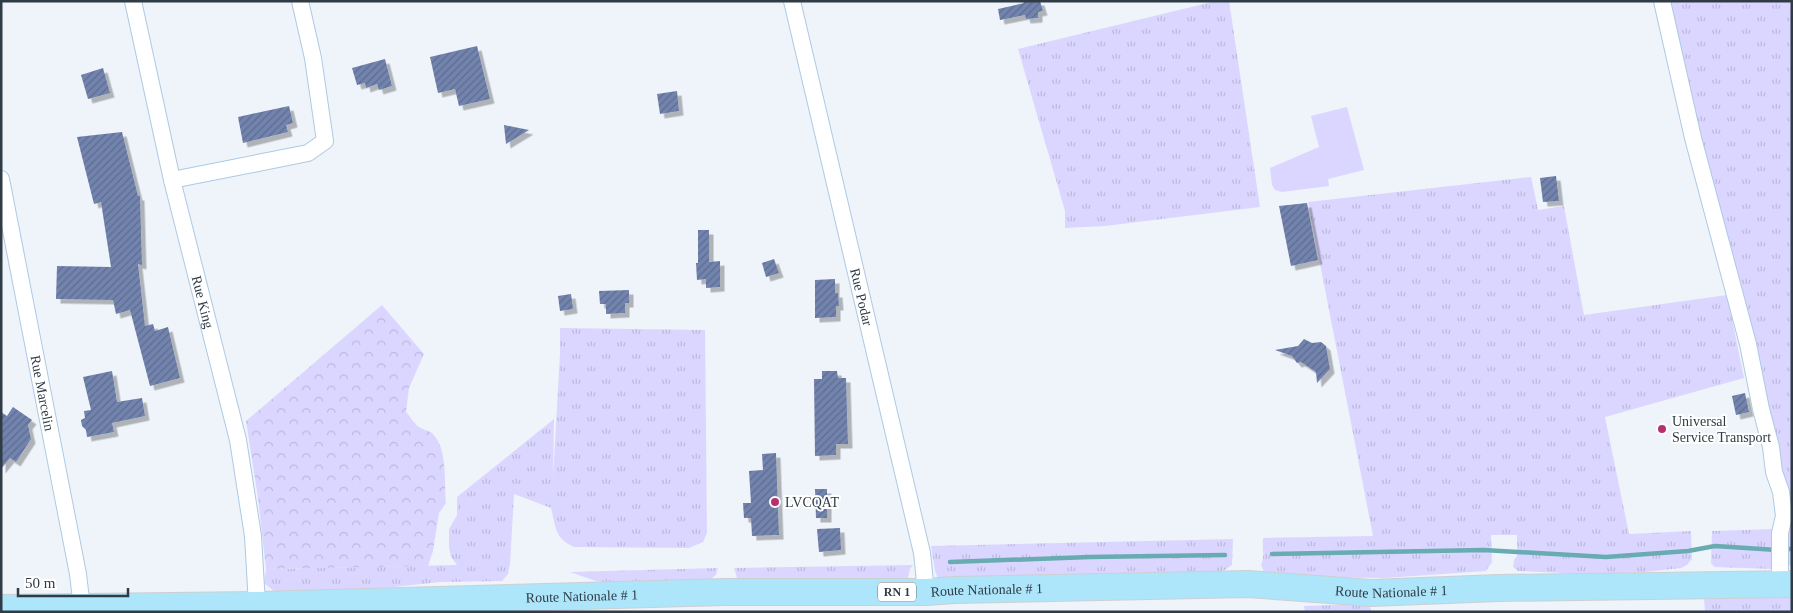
<svg xmlns="http://www.w3.org/2000/svg" width="1793" height="613" font-family="Georgia,serif">
	<defs>
		<pattern id="grass-tufts" width="24" height="20" patternUnits="userSpaceOnUse" patternTransform="scale(1.25)"><rect width="24" height="20" fill="#dbd6ff"/><path d="M3 7l-1-3M5 7V3M7 7l1-3M15 17l-1-3M17 17v-4M19 17l1-3" fill="none" stroke="#bcb9dc"/></pattern>
		<pattern id="forest-crowns" width="20" height="18" patternUnits="userSpaceOnUse" patternTransform="scale(1.25)"><rect width="20" height="18" fill="#dbd6ff"/><path d="M2 6a3 3 0 1 1 6 0M12 15a3 3 0 1 1 6 0" fill="none" stroke="#bcb9dc"/></pattern>
		<pattern id="building-hatch" width="6" height="6" patternUnits="userSpaceOnUse" patternTransform="scale(1.25)"><rect width="6" height="6" fill="#7283ae"/><path d="M-1 1l2-2M0 6l6-6M5 7l2-2" fill="none" stroke="#5e6c8f"/></pattern>
		<filter id="shadow"><feDropShadow dx="4.5" dy="4.5" stdDeviation="0" flood-color="#0004"/></filter>
	</defs>
	<rect width="100%" height="100%" fill="#eef4fa"/>
	<g fill="url(#grass-tufts)">
		<polygon points="1216,1 1229,1 1260,207 1105,226 1065,228 1065,211 1018,49"/>
		<polygon points="1665,1 1792,1 1792,567 1786,562 1783,534"/>
		<path d="M1531 177 1538 210 1564 206 1584 315 1727 295 1744 378 1605 417 1629 534 1691 531 1692 559 1687 565 1681 568 1645 572 1585 574 1518 571 1513 567 1514 560 1517 556V535H1491L1492 562 1486 571 1385 578 1287 577 1270 576 1264 572 1261 565C1265 557 1262 547 1263 538L1373 536 1308 202Z"/>
		<path d="M560 328 705 330 707 533 703 542 689 548 574 547C554 538 556 527 551 508L514 494 510 564 508 574 502 581 440 582 358 591 275 592 264 583 266 569 457 565 451 557 449 547V529L457 515V497L554 419 553 478 560 354Z"/>
		<polygon points="1774,529 1773,569 1715,567 1711,563 1712,531"/>
		<polygon points="1233,539 1232,565 1225,570 1214,573 938,579 935,571 931,546"/>
		<polygon points="913,565 910,569 907,583 740,582 737,578 734,568"/>
		<polygon points="718,568 716,575 708,581 620,584 596,581 570,572"/>
		<polygon points="1792,597 1792,612 1705,612 1704,599"/>
		<polygon points="1364,604 1369,605 1372,612 1305,612 1304,606"/>
	</g>
	<path fill="url(#forest-crowns)" d="M382 305 424 354 409 388 406 412C410 416 414 424 419 427 423 430 429 430 433 434 448 450 444 482 446 503L439 513 433 551 428 566 266 569 258 498 246 421Z"/>
	<polygon fill="#dbd6ff" points="1347,107 1364,170 1328,179 1329,186 1282,192 1275,190 1272,185 1270,168 1319,147 1311,116"/>
	<g fill="none" stroke-linecap="round" stroke-linejoin="round">
		<g stroke="#68abb1" stroke-width="4.5">
			<polyline points="1783,549 1792,549"/>
			<polyline points="1272,554 1484,550 1606,557 1688,551 1715,546 1777,550"/>
			<polyline points="950,562 1090,557 1225,555"/>
		</g>
	</g>
	<g fill="url(#building-hatch)" filter="url(#shadow)">
		<polygon points="1023,1 1040,1 1043,11 1038,12 1038,18 1026,19 1025,15 1000,20 998,9 1024,3"/>
		<polygon points="477,46 490,99 459,106 455,89 438,93 430,57"/>
		<polygon points="385,59 392,86 379,90 377,84 366,88 365,83 357,85 352,68"/>
		<polygon points="103,68 110,93 88,99 81,75"/>
		<polygon points="677,91 679,111 660,114 657,94"/>
		<polygon points="289,106 293,123 286,125 288,132 243,143 238,117"/>
		<polygon points="504,125 529,130 506,144"/>
		<polygon points="122,132 138,196 140,196 142,265 138,264 145,326 153,324 155,331 168,327 180,378 150,386 130,310 116,314 113,300 56,299 57,266 111,267 101,202 94,204 77,137"/>
		<polygon points="1556,176 1559,201 1543,202 1540,178"/>
		<polygon points="1307,203 1318,260 1291,266 1279,206"/>
		<polygon points="698,230 709,230 709,262 720,261 720,287 706,288 706,279 697,280 696,263 698,263"/>
		<polygon points="774,259 779,273 766,277 762,263"/>
		<polygon points="835,279 835,293 838,293 839,306 836,306 836,317 815,318 815,280"/>
		<polygon points="629,290 629,303 625,303 625,313 606,314 606,304 600,304 599,291"/>
		<polygon points="571,294 573,309 560,311 558,296"/>
		<polygon points="1304,339 1312,343 1321,342 1326,346 1330,369 1317,383 1316,372 1301,362 1297,363 1292,356 1275,350 1298,346"/>
		<polygon points="112,371 117,402 142,398 145,416 112,423 114,432 87,437 86,430 82,426 81,420 85,418 84,411 91,410 83,377"/>
		<polygon points="822,371 837,371 838,378 846,378 848,444 836,444 836,455 815,456 814,379 822,379"/>
		<polygon points="1745,393 1749,412 1736,415 1732,396"/>
		<polygon points="13,407 32,420 28,425 31,439 16,462 10,458 1,469 1,412 7,416"/>
		<polygon points="776,453 779,535 752,536 751,518 744,518 743,503 751,503 749,471 763,470 762,454"/>
		<polygon points="815,489 827,489 827,518 816,518"/>
		<polygon points="840,528 841,550 819,552 817,529"/>
	</g>
	<g fill="none" stroke-linecap="round" stroke-linejoin="round">
		<g stroke="#adc9e4" stroke-width="18">
			<g id="minor">
				<path id="s1" d="M133 1 172 180 238 440 253 536 257 605"/>
				<path id="s2" d="M792 1 922 553 926 592"/>
				<polyline points="1662,1 1693,138 1748,344 1761,409 1771,447 1774,472 1781,492 1784,516 1780,533 1780,584"/>
				<path id="s3" d="M1 179 78 574 82 608"/>
				<polyline points="172,180 308,153 325,141 313,58 300,1"/>
			</g>
		</g>
		<g stroke="#cdd0d2" stroke-width="28">
			<g id="primary">
				<path id="s4" d="M1 608 257 605 725 592H926L955 590 1248 584 1371 593 1498 588 1792 584"/>
			</g>
		</g>
		<use href="#minor" stroke="#fff" stroke-width="16"/>
		<use href="#primary" stroke="#ade5fa" stroke-width="26"/>
	</g>
	<g fill="#b62f6f" stroke="#fff" stroke-width="2">
		<circle cx="1662" cy="429" r="5"/>
		<circle cx="775" cy="502" r="5"/>
	</g>
	<g text-anchor="middle" dominant-baseline="central" stroke-width="4" stroke-linejoin="round" paint-order="stroke">
		<rect fill="#fff" stroke="#6d767d" stroke-width="1" x="878" y="582.5" width="38" height="19" rx="4"/>
		<g font-size="12" font-weight="bold" fill="#2f3b45">
			<text x="897" y="592">RN 1</text>
		</g>
		<g font-size="14" fill="#2f3b45" stroke="#fff">
			<text stroke="none"><textPath href="#s2" startOffset="304">Rue Podar</textPath></text>
			<text stroke="none"><textPath href="#s1" startOffset="309">Rue King</textPath></text>
			<text stroke="none"><textPath href="#s3" startOffset="218">Rue Marcelin</textPath></text>
			<text stroke="none"><textPath href="#s4" startOffset="986">Route Nationale # 1</textPath></text>
			<text stroke="none"><textPath href="#s4" startOffset="1391">Route Nationale # 1</textPath></text>
			<text stroke="none"><textPath href="#s4" startOffset="581">Route Nationale # 1</textPath></text>
		</g>
		<g font-size="14" fill="#2f3b45" stroke="#fff" text-anchor="start">
			<text x="1672" y="421">Universal<tspan x="1672" dy="16">Service Transport</tspan></text>
			<text x="785" y="502">LVCQAT</text>
		</g>
	</g>
	<rect width="1793" height="613" fill="none" stroke="#2f3b45" stroke-width="5"/>
	<path d="M18 588v8h110v-8" fill="none" stroke="#2f3b45" stroke-width="2.5"/>
	<text x="25" y="588" font-size="15" fill="#2f3b45" stroke="#ffffff" stroke-width="4" paint-order="stroke">50 m</text>
</svg>
